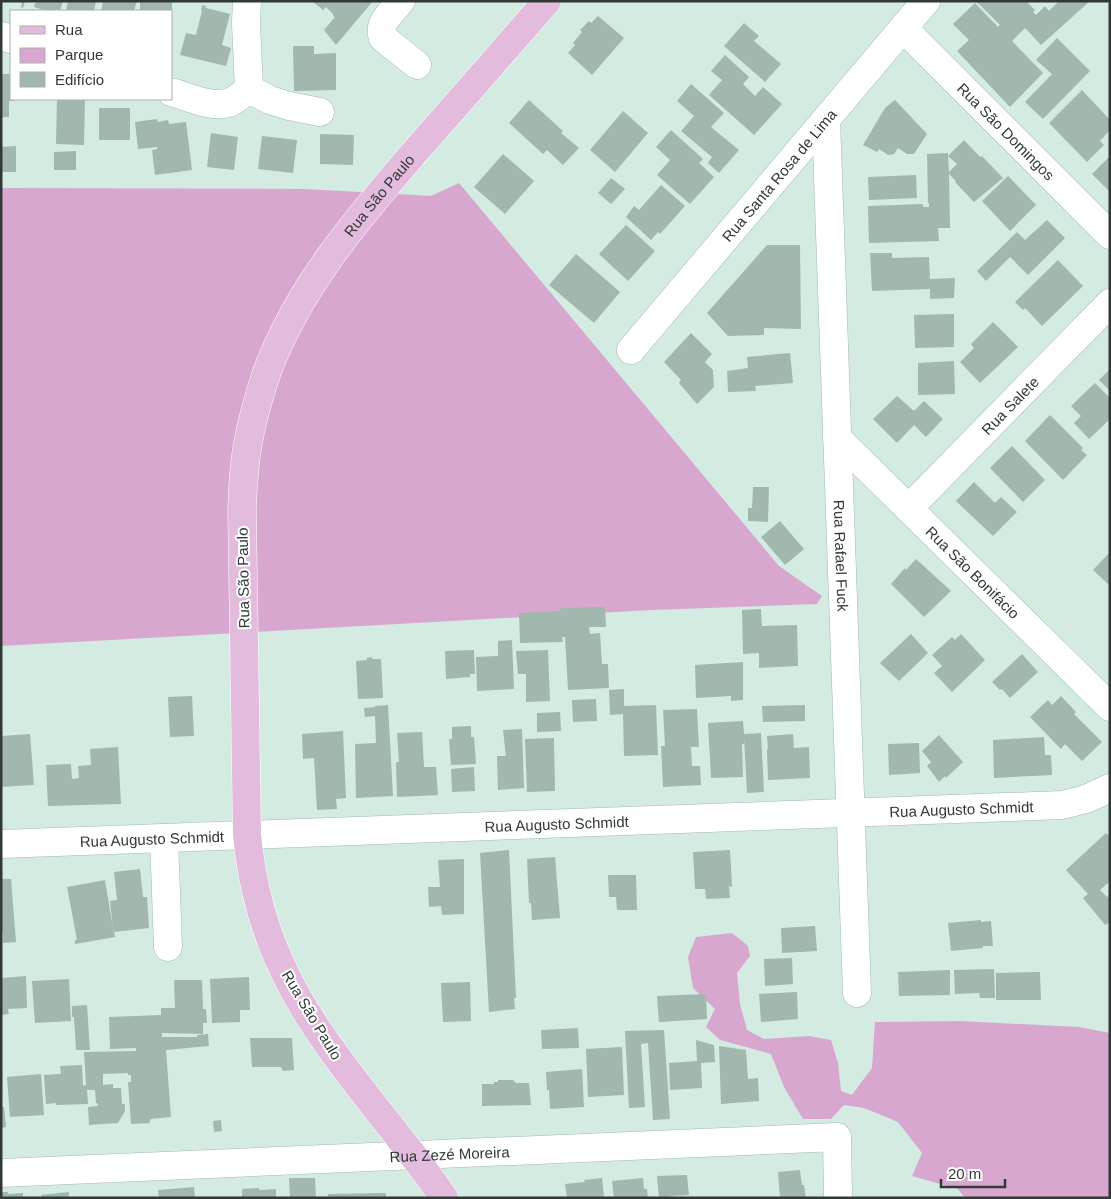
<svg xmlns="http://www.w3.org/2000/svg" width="1111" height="1199" font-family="Helvetica,sans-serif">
	<rect width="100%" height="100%" fill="#d4ebe1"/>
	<g fill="#d8a7d0">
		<polygon points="459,183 779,566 822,596 817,604 652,610 1,646 1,188 306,189 431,196"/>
		<polygon points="732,933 748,946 750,956 737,973 740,1004 747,1030 764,1039 809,1036 831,1040 838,1063 841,1091 852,1095 872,1068 875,1022 960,1021 1079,1027 1110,1033 1110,1198 965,1198 958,1189 912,1176 922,1153 898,1122 864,1108 844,1105 831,1119 803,1119 784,1087 771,1054 720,1040 706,1027 715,1009 693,988 688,957 696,937"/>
	</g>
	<g fill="#a2b7ae" fill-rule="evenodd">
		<polygon points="17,1 25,1 23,8 21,7 22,3"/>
		<polygon points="36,1 63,1 60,11 47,11 34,7"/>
		<polygon points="68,1 96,1 94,11 66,11"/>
		<polygon points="103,1 137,1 134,11 101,11"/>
		<rect x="140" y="1" width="32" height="10"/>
		<polygon points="312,1 373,1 336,45 324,30 335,17 333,16 333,14 326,7 323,10"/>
		<polygon points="976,1 1026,1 1035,10 1033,12 1036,15 1045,6 1049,11 1059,1 1090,1 1041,45 1025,28 1012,41 1043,73 1010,107 957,51 969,40 953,24 975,3 998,27 1000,25"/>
		<polygon points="202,5 206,6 206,8 230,14 222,45 231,48 226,66 180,55 186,33 196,35 202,11 201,10"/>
		<polygon points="598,16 624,38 592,75 568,53 575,45 573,43 582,32 580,30 589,21 591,23"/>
		<polygon points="744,23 759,36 754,41 781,64 765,82 724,46"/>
		<polygon points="1057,38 1090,71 1043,119 1025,102 1052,74 1036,60"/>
		<polygon points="293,46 314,46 314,54 336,53 336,90 294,91"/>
		<polygon points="725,55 749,77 743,84 755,96 763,87 782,104 754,135 709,95 722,80 711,71"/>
		<polygon points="1,74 11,74 11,99 16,99 17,100 9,101 9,117 1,117"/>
		<polygon points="691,84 724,113 711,127 739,150 719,173 708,163 712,157 681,131 694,116 677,101"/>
		<polygon points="1082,90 1110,120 1110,130 1100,141 1104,145 1087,162 1049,123"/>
		<polygon points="57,99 85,100 84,145 56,144"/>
		<polygon points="529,100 563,131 561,133 579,148 563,165 547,150 543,154 509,123"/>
		<polygon points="895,100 927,134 914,154 907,154 898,148 894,154 888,155 879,149 877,152 863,145 885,108"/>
		<rect x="99" y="108" width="31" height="32"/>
		<polygon points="623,111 648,133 615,172 590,150"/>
		<polygon points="157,119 158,122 168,120 169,124 186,122 192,170 155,175 152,150 157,149 157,147 138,149 135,122"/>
		<polygon points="671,130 703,159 699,163 714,177 690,204 657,175 670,160 656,147"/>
		<polygon points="211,133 238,137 234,170 207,167"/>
		<polygon points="320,134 354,135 353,165 320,164"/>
		<polygon points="262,136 297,140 293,173 258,169"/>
		<path d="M964 140 980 157 982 156 1003 178 974 202 955 182 956 181 949 174 950 228H938L939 241 869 243 868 206 923 204V207H929V203H928L927 154 948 153V156ZM948 156 957 164 949 172Z"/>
		<polygon points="16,146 16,172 1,172 1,147"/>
		<polygon points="76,151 76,170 54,170 54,152"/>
		<polygon points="503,154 534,181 505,214 474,187"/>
		<polygon points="1110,156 1110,192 1092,174"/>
		<polygon points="916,175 917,198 869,200 868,177"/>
		<polygon points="1008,176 1036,205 1010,231 982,201"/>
		<polygon points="611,178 625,189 611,204 598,193"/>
		<polygon points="661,185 685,206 660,234 658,232 651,240 626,217 634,206 639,210"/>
		<polygon points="1047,220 1065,238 1028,275 1010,257 986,281 977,271 1017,232 1025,240"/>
		<polygon points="626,225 655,251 628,281 599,254"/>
		<polygon points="767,245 800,245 801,329 764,328 764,335 728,336 707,313"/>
		<polygon points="870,253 892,253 892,258 929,257 930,279 955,278 954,298 930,299 930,289 872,291"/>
		<polygon points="576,254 620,292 594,323 549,285"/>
		<polygon points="1058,260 1083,286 1042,326 1025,308 1023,310 1015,302"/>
		<polygon points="954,314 954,347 915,348 914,315"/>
		<polygon points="993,322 1018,347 980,383 960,362 974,348 971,344"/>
		<polygon points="691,333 712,354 705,362 713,370 714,387 697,404 679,383 681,380 664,362"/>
		<polygon points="790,353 793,383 755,386 756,391 728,392 727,371 748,368 747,357"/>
		<polygon points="954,361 955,394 918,395 918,363"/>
		<polygon points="1110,369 1110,391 1099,380"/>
		<polygon points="1095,383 1110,398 1110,419 1089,439 1074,423 1081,416 1071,406"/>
		<polygon points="897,396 914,411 924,401 943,419 926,437 914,425 897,443 873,419"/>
		<polygon points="1050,415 1083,448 1081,450 1087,455 1063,480 1025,441"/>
		<polygon points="1012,446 1045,480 1023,502 990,468"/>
		<polygon points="974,482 995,503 1001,497 1017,512 993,536 956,501"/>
		<polygon points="753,487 769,487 768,522 748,521 748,508 752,508"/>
		<polygon points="780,521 804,549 785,565 761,537"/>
		<polygon points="1110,552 1110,586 1093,570"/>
		<polygon points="916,559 951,591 924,617 891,584 905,568 906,570"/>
		<polygon points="605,607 606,627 589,627 590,634 600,633 602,664 608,664 609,688 568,690 565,637 562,637 563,642 520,643 519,613 561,611 560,608"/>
		<polygon points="761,609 762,626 797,625 798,666 759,668 759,653 743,654 742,610"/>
		<polygon points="911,634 928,653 899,681 880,663"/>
		<polygon points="961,634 985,660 952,692 934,673 942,666 932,655 952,637 955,640"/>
		<polygon points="512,640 514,689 477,691 476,657 498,656 498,641"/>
		<polygon points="474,650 475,674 470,674 470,677 446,679 445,651"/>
		<polygon points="548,650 550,701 526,702 526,674 518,674 516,651"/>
		<polygon points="1022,654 1038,672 1010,698 1002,689 1000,690 992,682"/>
		<polygon points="372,657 372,659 381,659 383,698 358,699 356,661 367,660 367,658"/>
		<polygon points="743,662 743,700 731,701 731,696 696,698 695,665"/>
		<polygon points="624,689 624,706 656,705 658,755 624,756 623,714 610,715 609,690"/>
		<polygon points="192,696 194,736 170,737 168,697"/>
		<polygon points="1061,696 1076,712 1074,714 1102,742 1082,761 1065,744 1061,749 1030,717 1048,700 1052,705"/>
		<polygon points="596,699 597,721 573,722 572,700"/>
		<polygon points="388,705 393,796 356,798 355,744 376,743 375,716 365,717 364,708 375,707 375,706"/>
		<polygon points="805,705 805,721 763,722 762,706"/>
		<polygon points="697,709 699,747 691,747 692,766 700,766 701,785 663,787 661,746 665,746 663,710"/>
		<polygon points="560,712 561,731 537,732 537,713"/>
		<polygon points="743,721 744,734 761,733 764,792 747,793 744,737 744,744 742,744 743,777 711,778 708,723"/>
		<polygon points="471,726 471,737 474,737 476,764 451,765 449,739 452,739 452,727"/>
		<polygon points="522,729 524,788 498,790 497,756 506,756 503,730"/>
		<polygon points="343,731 346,798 336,799 337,809 317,810 314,758 303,759 302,734"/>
		<polygon points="422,732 424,767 436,767 438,795 397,797 396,762 399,762 397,733"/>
		<polygon points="30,734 34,785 1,787 1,736"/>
		<polygon points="793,734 794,748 809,747 810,778 768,780 767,749 768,749 767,736"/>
		<polygon points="939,735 963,762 946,778 945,776 939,782 927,766 931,762 922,751"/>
		<polygon points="1044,737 1045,755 1051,755 1052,775 994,778 993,740"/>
		<polygon points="554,738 555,791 527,792 525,739"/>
		<polygon points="919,743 920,773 889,775 888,744"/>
		<polygon points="118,747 121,804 48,806 46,765 71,764 72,779 79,778 78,766 91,765 90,749"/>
		<polygon points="474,767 475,791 452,792 451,769"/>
		<polygon points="1106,833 1110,837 1110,881 1100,890 1107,897 1110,894 1110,922 1105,925 1083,898 1088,894 1066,870"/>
		<polygon points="509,850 516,998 514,998 515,1009 489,1012 480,853"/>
		<polygon points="730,850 732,887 729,886 730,898 706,899 705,889 695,889 693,852"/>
		<polygon points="555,857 560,918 532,920 531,903 529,903 527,859"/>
		<polygon points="464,859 464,914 442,915 441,906 429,907 428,887 440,887 438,860"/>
		<polygon points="140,869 143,897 147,897 149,928 114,932 115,937 75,944 75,940 77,940 67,887 105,880 113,928 110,901 117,900 114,872"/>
		<polygon points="608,875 636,875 637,910 617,910 616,897 609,897"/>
		<polygon points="1,879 11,879 16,942 3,943 3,932 1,933"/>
		<polygon points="981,920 981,922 991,921 993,946 983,946 983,948 951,951 948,923"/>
		<polygon points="815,926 817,951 782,953 781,928"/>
		<polygon points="792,958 793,984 765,986 764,959"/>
		<polygon points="994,969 995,998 980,998 979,993 955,994 954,970"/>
		<polygon points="950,970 950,995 899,996 898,972"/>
		<polygon points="1040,972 1041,1000 996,1000 996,973"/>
		<polygon points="26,976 27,1008 8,1009 9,1014 1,1015 1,978"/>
		<polygon points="249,977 250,1010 240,1010 240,1022 212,1023 210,979"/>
		<polygon points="69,979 71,1021 35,1023 32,981"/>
		<polygon points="174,980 202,980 203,1009 206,1009 207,1023 203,1023 203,1034 162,1033 162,1037 197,1037 197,1035 208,1034 209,1046 166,1050 171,1117 150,1119 150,1123 131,1124 128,1082 131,1082 131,1075 128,1075 128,1073 103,1074 103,1085 113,1084 113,1088 121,1088 122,1104 125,1104 125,1111 118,1123 89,1125 88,1107 98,1106 97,1103 96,1103 95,1090 87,1090 88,1104 56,1105 56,1103 46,1104 44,1075 61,1074 60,1066 82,1065 83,1086 86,1085 84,1052 136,1051 136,1048 110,1049 109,1017 161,1015 161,1008 175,1008"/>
		<polygon points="470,982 471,1021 443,1022 441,983"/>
		<polygon points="797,992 798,1019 761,1022 759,994"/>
		<polygon points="706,994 707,1019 659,1022 657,996"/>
		<polygon points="87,1005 90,1050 76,1050 74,1017 72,1017 72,1006"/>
		<polygon points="578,1028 579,1048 542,1049 541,1030"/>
		<polygon points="664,1030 670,1119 653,1120 648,1043 641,1044 645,1107 629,1108 625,1031"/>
		<polygon points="250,1038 292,1038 294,1070 283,1071 281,1067 252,1067"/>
		<polygon points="696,1040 714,1045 715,1062 701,1063 702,1088 670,1090 669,1063 697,1061"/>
		<polygon points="719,1046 746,1050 748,1079 758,1078 759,1101 721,1104"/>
		<polygon points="622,1047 624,1095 588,1097 586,1049"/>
		<polygon points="582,1069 584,1107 550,1109 549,1090 547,1090 546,1072"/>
		<polygon points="41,1074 44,1115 10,1117 7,1077"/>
		<polygon points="498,1080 513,1080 516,1083 529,1083 531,1105 482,1106 482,1084 494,1084 494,1082 498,1082"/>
		<polygon points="1,1107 4,1107 6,1127 1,1128"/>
		<polygon points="221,1120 222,1131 214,1132 213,1121"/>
		<polygon points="800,1170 802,1185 804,1185 806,1198 780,1198 778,1172"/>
		<polygon points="687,1175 689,1195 671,1196 671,1198 659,1198 657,1176"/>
		<polygon points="289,1178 315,1178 316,1198 290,1198"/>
		<polygon points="602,1178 604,1198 567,1198 565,1184 585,1182 584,1180"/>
		<polygon points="643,1178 644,1189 647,1189 648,1198 614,1198 612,1181"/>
		<polygon points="194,1187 195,1198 159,1198 158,1190"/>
		<polygon points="259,1188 259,1190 276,1189 276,1198 242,1198 242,1189"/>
		<polygon points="1,1192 8,1192 8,1194 23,1193 23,1198 1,1198"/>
		<polygon points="69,1192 69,1198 42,1198 41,1195"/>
		<polygon points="386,1193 386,1198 328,1198 328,1194"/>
	</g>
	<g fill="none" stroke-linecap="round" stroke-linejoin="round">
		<g stroke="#a4b9b0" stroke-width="29">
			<g id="minor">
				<polyline points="247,1 246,23 249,89"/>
				<path d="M401 1C392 12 377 23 383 38L417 65"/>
				<path id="s1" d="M903 28 1110 235"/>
				<polyline points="1,36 11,39"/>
				<polyline points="249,89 270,100 289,106 320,112"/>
				<path d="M171 92C190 97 214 110 233 101 238 98 243 93 249 89"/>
				<path id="s2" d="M826 120 857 993"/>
				<path id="s3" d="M631 350 926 1"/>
				<path id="s4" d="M837 438 1110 707"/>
				<path id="s5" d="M909 508 1110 303"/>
				<polyline points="164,838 168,947"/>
				<path id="s6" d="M1 844 1062 805 1086 799 1110 788"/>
				<path id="s7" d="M1 1173 837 1137 838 1198"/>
			</g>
		</g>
		<g stroke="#fff" stroke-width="29">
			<g id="major">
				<path id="s8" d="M444 1198C405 1140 356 1088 318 1030 290 989 267 940 256 891 252 873 249 854 247 835L242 509C243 485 244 461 249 438 253 416 260 393 267 372 299 285 360 216 419 147 462 99 504 50 547 1"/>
			</g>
		</g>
		<use href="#minor" stroke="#fff" stroke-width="28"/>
		<use href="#major" stroke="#e3bcdd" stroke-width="28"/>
	</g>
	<g text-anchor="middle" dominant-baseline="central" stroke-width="4" stroke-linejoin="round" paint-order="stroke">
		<g font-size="15" fill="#303935" stroke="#fff">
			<text stroke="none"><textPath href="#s1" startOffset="146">Rua São Domingos</textPath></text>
			<text stroke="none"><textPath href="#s3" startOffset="229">Rua Santa Rosa de Lima</textPath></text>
			<text stroke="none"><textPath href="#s8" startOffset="1096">Rua São Paulo</textPath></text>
			<text stroke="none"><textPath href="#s5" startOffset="144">Rua Salete</textPath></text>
			<text stroke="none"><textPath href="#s2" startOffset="436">Rua Rafael Fuck</textPath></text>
			<text stroke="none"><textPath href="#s4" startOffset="191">Rua São Bonifácio</textPath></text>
			<text transform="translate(243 578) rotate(-91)">Rua São Paulo</text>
			<text stroke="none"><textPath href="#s6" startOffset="961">Rua Augusto Schmidt</textPath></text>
			<text stroke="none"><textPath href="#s6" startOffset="556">Rua Augusto Schmidt</textPath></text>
			<text stroke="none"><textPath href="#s6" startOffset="151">Rua Augusto Schmidt</textPath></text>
			<text transform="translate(312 1015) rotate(59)">Rua São Paulo</text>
			<text stroke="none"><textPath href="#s7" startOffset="449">Rua Zezé Moreira</textPath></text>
		</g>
	</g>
	<rect width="1111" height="1199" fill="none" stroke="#303935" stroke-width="5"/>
	<rect x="10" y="10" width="162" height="90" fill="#ffffff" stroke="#acb0ae"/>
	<rect x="20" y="26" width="25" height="8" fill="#e3bcdd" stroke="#acb0ae"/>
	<text x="55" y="35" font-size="15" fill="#303935">Rua</text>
	<rect x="20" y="48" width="25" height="15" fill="#d8a7d0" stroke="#acb0ae"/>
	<text x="55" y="60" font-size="15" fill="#303935">Parque</text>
	<rect x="20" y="72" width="25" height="15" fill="#a2b7ae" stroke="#acb0ae"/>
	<text x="55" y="85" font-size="15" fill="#303935">Edifício</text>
	<path d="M941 1179v8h64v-8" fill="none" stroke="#303935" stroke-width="2.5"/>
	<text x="948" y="1179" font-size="15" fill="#303935" stroke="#ffffff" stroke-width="4" paint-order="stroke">20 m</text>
</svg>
